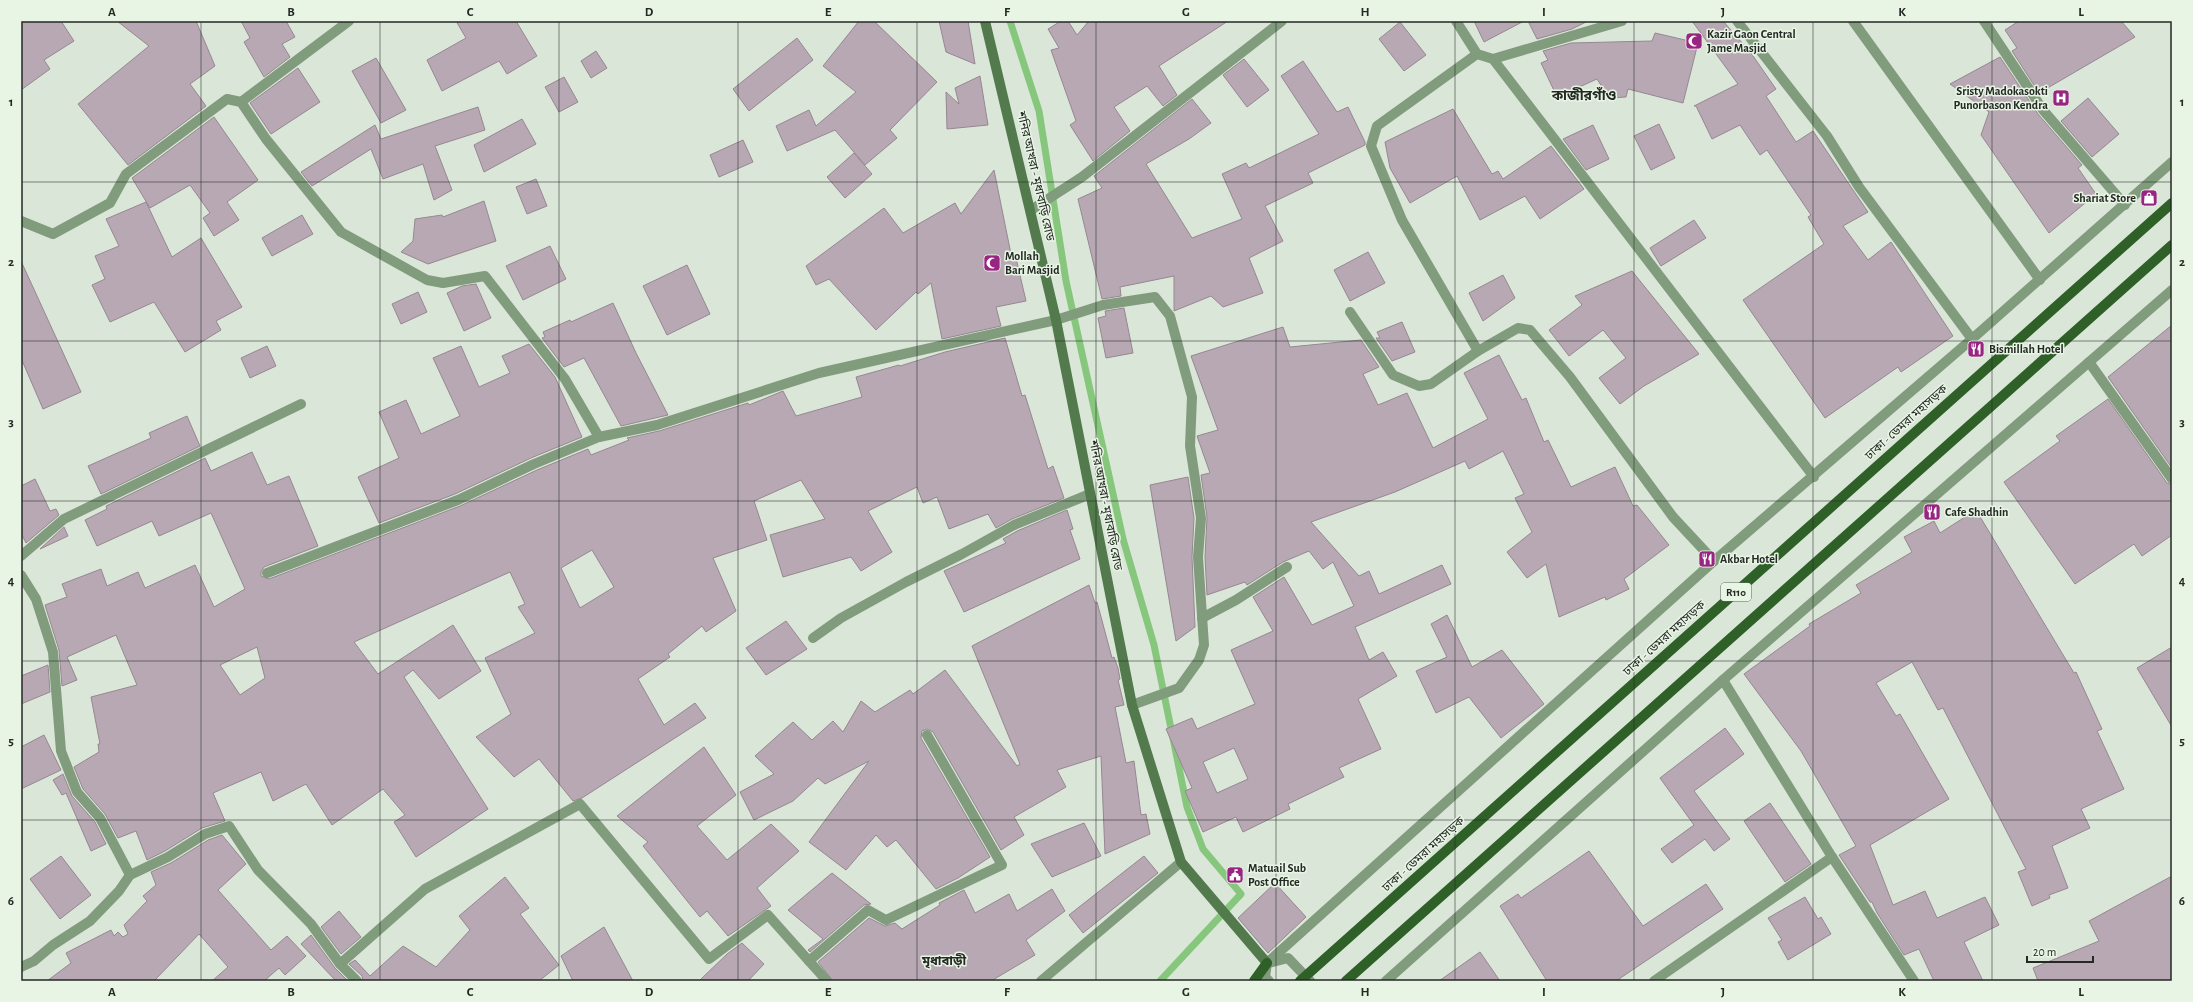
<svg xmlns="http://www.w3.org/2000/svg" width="2193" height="1002" font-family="'Alegreya Sans','Noto Sans Bengali',sans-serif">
	<rect width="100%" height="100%" fill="#dae7d8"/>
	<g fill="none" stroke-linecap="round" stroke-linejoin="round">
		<polyline stroke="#87c77d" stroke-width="7" points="1010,21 1039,111 1066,281 1123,539 1154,645 1187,807 1203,849 1241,894 1160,981"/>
	</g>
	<g fill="#b8a8b3" stroke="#968791" fill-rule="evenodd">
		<polygon points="21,21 61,21 74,41 44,60 50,69 21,90"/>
		<polygon points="117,21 196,21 215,66 190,84 206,106 128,165 78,104 149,46"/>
		<polygon points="241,21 286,21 295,37 282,44 290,57 264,77 244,42 250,38"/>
		<polygon points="456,21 516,21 537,56 507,74 499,61 442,91 427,60 466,38"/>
		<polygon points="859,21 874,21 937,82 890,130 897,138 865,165 835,130 787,151 776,126 809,110 816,126 856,92 823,66"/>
		<polygon points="939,21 968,21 975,64 946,52"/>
		<polygon points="1061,21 1068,21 1077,35 1089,21 1228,21 1159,66 1177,95 1163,106 1147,86 1114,107 1130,131 1093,161 1070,125 1076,121 1051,50 1059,48 1048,29"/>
		<polygon points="1474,21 1524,21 1484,42"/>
		<polygon points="1528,21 1588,21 1572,29 1537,39"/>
		<polygon points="1692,21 1723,21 1751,53 1776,89 1766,96 1796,142 1813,131 1868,212 1843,226 1868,260 1891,242 1953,336 1901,372 1898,367 1825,418 1743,300 1824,244 1808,217 1811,215 1767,150 1760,155 1740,125 1712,139 1696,106 1694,106 1738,84"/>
		<polygon points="2019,21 2121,21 2135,37 2039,93 2012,51 2017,48 2005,30"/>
		<polygon points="1400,22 1426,55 1404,71 1379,39"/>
		<polygon points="1655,33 1698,43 1683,103 1628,89 1626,97 1609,98 1597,79 1557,97 1541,63 1548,60 1543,51 1571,43 1652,41"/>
		<polygon points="797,38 813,60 749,111 733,89"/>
		<polygon points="596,51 607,68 591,78 581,61"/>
		<polygon points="2000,57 2038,114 2082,165 2078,168 2096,194 2049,233 1981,135 1989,112 1950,84"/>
		<polygon points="376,58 406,110 381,123 352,71"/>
		<polygon points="1244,59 1269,90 1247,107 1223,75"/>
		<polygon points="1303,61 1337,112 1348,107 1365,142 1365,145 1308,173 1313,183 1265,206 1283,241 1249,258 1263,293 1223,307 1211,296 1174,311 1174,276 1120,287 1121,296 1102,299 1078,199 1102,188 1094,176 1192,99 1211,123 1189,139 1146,164 1192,238 1242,219 1222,174 1246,163 1249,168 1319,134 1281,76"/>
		<polygon points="298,68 320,102 271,134 250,103"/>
		<polygon points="980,76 988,125 947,129 946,92 959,104 955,88"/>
		<polygon points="564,77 578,102 559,112 545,87"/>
		<polygon points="2088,98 2119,134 2092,157 2061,121"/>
		<polygon points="478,107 485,130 435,146 452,190 434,200 423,164 383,179 371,149 312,186 301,172 375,125 381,139"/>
		<polygon points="1453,109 1492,174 1498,171 1503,179 1551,146 1584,189 1540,219 1525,196 1480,220 1457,176 1410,203 1390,168 1385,142"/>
		<polygon points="214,117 258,180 227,202 239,220 214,236 203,218 210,213 190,185 150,208 132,178"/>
		<polygon points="522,119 536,144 484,172 474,145"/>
		<polygon points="1659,124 1675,158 1651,170 1634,136"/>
		<polygon points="1593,125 1609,159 1586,170 1563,139"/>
		<polygon points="743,140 753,162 719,177 710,155"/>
		<polygon points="854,153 872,174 845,198 827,177"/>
		<polygon points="994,170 1012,259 1016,258 1026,301 996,307 1001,326 942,339 931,283 918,294 916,292 876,330 829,279 816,285 806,266 884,208 903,233 955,203 961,214"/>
		<polygon points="536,179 547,206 527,214 516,187"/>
		<polygon points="484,201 496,241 428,264 401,252 413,241 415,219 442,215 443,217"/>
		<polygon points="146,202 172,257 201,238 242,307 216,321 221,330 185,352 154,302 110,322 92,285 105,279 95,256 119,246 106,219"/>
		<polygon points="302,215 313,234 272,256 262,238"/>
		<polygon points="1694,220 1706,238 1661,266 1650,248"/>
		<polygon points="550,246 566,279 523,300 506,266"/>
		<polygon points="1368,252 1385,283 1350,301 1334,270"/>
		<polygon points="21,261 81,392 43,409 21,358"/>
		<polygon points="687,265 710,314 667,335 643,286"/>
		<polygon points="1632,271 1699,354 1644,386 1620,404 1599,378 1626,358 1603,330 1569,356 1549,330 1582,305 1575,296"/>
		<polygon points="1503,275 1515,298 1483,321 1469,293"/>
		<polygon points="476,284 491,318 464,331 447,293 462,286"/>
		<polygon points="418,292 427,312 401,324 392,304"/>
		<polygon points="613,303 636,353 668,415 621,426 584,358 564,367 542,338 545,337 543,332 570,320 571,322"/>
		<polygon points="1124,308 1133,353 1106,358 1098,318 1106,316 1105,311"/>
		<polygon points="1402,322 1415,352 1392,361 1376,338 1380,338 1377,332"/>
		<polygon points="2172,325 2172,468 2108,377"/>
		<path d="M1283 327 1290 347 1361 340 1379 367 1363 374 1378 405 1407 393 1433 448 1488 419 1464 373 1499 355 1522 400 1526 398 1544 442 1548 440 1571 487 1615 467 1633 506 1637 505 1669 545 1624 579 1629 589 1606 600 1605 597 1559 617 1546 564 1527 578 1507 552 1532 532 1515 498 1524 494 1503 451 1469 469 1465 461 1395 492 1311 522 1359 576 1369 571 1379 594 1442 565 1451 584 1355 627 1369 660 1383 652 1397 676 1358 699 1381 749 1339 768 1344 777 1288 804 1290 809 1243 832 1236 817 1203 832 1185 791 1192 788 1166 729 1192 718 1197 729 1255 704 1231 650 1273 631 1253 597 1284 577 1312 625 1354 606 1333 562 1323 569 1309 551 1283 562 1247 585 1245 582 1207 595 1205 557 1207 517 1201 475 1210 473 1197 436 1218 430 1191 356ZM1234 748 1248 779 1217 793 1203 762Z"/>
		<path d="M1005 338 1022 396 1025 395 1048 469 1053 466 1064 498 1012 519 996 528 988 514 949 529 937 497 923 503 917 487 868 511 892 552 861 571 851 557 783 577 770 535 825 519 801 480 754 501 767 540 713 558 736 611 706 632 702 626 668 654 670 657 638 679 664 725 695 703 706 718 582 798 573 801 539 759 514 777 476 737 511 714 485 658 535 633 518 607 525 604 510 572 354 642 378 674 453 625 481 671 439 699 413 670 404 677 488 809 416 857 394 822 405 815 383 789 332 825 306 784 273 801 261 772 213 793 225 821 202 828 165 851 147 860 136 831 118 838 105 814 83 789 74 767 99 752 98 744H100L91 697 137 685 116 635 67 657 77 680 62 686 59 650 45 605 67 597 62 584 101 569 107 586 138 572 145 588 195 565 214 607 245 589 211 513 159 536 152 521 97 546 85 520 107 509 106 506 205 458 211 471 252 452 267 485 289 476 318 546 264 567 261 572V576L269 579 460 506 537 470 588 449 591 455 629 440 627 438 659 431 748 403 749 405 783 391 796 416 862 397 856 377 899 365 900 366 945 352ZM592 550 614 587 580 608 561 568ZM257 647 265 678 240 695 220 665Z"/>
		<polygon points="529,344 555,377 582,437 531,458 455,494 379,523 358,477 399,458 379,412 406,400 421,434 460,416 433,358 461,346 479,387 510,373 502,356"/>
		<polygon points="267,346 276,366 250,378 241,358"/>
		<polygon points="2108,399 2167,483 2172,485 2172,535 2142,556 2134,544 2075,584 2004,482 2060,441 2056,436"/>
		<polygon points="187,416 200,446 101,494 88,466 151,438 149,433"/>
		<polygon points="1188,477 1194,518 1192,557 1195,627 1176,641 1150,485"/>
		<polygon points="35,479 50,511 56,509 59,515 26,543 21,533 21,486"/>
		<polygon points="1067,510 1073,529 1070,530 1080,559 964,612 944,571 1006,543 1003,539 1017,531"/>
		<polygon points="1976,510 2074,673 2076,672 2102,729 2097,731 2124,789 2081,809 2090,828 2052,846 2068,888 2049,895 2050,898 2032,906 2018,872 2026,869 1943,708 1938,710 1912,662 1876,683 1896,716 1900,714 1949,799 1870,845 1893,905 1925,891 1937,918 1985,897 1999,925 1964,942 1983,981 1934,981 1919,949 1904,955 1877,913 1872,902 1870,902 1839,855 1856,846 1801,751 1744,674 1810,626 1809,624 1861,593 1856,585 1912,552 1904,537 1934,521 1940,533"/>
		<polygon points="64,527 68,536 40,549"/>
		<polygon points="1089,585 1095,603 1097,602 1112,658 1114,657 1118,668 1120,679 1118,680 1124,705 1115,707 1126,763 1134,761 1141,815 1146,814 1150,834 1105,854 1101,756 1057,770 1066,787 1014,817 1024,835 1001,850 933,732 927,729 922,731 921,738 990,857 958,878 936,889 896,840 887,847 876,835 846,870 809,842 869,761 825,784 818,778 793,801 754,820 740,792 774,774 755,756 793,722 812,740 833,721 843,732 861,701 875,712 910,690 913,694 945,670 1017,766 1020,764 972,646"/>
		<polygon points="1447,615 1472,667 1502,650 1544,704 1501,738 1469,697 1436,713 1416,671 1447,657 1431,624"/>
		<polygon points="786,621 807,649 766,675 746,648"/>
		<polygon points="2172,647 2172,727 2137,668"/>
		<polygon points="48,665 50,692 21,704 21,676"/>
		<polygon points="1725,728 1744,754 1694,791 1730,839 1714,851 1705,839 1672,863 1661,849 1694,825 1660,778"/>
		<polygon points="44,735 61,770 21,789 21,747"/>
		<polygon points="704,747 736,795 697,826 727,860 771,824 799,851 757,888 771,906 728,936 707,911 700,917 643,846 648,842 617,816"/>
		<polygon points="63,774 72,796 95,822 106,844 91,851 66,793 62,795 53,780"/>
		<polygon points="1770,803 1811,864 1785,882 1744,821"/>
		<polygon points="1084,823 1101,856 1052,877 1031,844"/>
		<polygon points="222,835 246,864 218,890 271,950 287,936 306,956 285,975 279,968 264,981 212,981 228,967 199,934 154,981 47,981 71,963 66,953 111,930 114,936 118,932 123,937 128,934 124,925 147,901 143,896 156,885 151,872 171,863 208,840"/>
		<polygon points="1589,851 1643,926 1706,884 1723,909 1616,981 1547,981 1500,906 1518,894 1521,898"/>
		<polygon points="61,856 91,895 60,919 30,879"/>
		<polygon points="1144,856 1158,873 1083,933 1069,915"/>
		<polygon points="832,873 871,904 864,905 810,952 808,950 823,939 788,910"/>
		<polygon points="2172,876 2172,981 2038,981 2033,968 2099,941 2089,921"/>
		<polygon points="505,877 529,908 520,914 559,965 539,981 363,981 362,976 349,964 355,960 370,976 403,946 436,967 470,930 459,916"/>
		<polygon points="1275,883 1306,917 1268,953 1238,918"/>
		<polygon points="1052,889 1065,911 1026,940 1035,955 991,981 833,981 818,962 869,918 885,926 895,923 902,929 940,905 939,903 964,890 975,913 1009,894 1017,911"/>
		<polygon points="1805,897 1818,919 1821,917 1831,934 1788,960 1778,942 1782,940 1768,918"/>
		<polygon points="339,911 361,937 341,954 321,927"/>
		<polygon points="604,927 633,981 573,981 561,956"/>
		<polygon points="311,935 335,968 348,981 336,981 301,944"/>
		<polygon points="742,943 764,964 748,981 699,981 727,954"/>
		<polygon points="1480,952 1500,981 1439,981"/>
	</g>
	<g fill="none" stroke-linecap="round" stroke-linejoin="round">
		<g stroke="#819c7d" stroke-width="10">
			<polyline points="1853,21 2040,280"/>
			<polyline points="1056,320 1103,305 1155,297 1170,316 1192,397 1190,446 1201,518 1198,557 1204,645 1199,660 1179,688 1132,705"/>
			<polyline points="1202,618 1236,600 1287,567"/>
		</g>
		<g stroke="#819c7d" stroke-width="10">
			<polyline points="1456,21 1477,54 1493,59 1622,21"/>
			<polyline points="1737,21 1827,136 1859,187 1972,339"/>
			<polyline points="1984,21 2043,110 2125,205"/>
			<polyline points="1477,54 1377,126 1371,146 1402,220 1478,351"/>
			<polyline points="1493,59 1814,477"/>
			<polyline points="241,102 349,21"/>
			<polyline points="1031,210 1082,177 1282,21"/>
			<polyline points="21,221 53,234 110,203 126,174 227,99 241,102 266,139 341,232 427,280 443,283 485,276 565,379 599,437"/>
			<polyline points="1350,312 1393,375 1419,386 1431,384 1478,351 1518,328 1530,330 1570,377 1673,517 1714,561"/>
			<polyline points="2089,362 2172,479"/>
			<polyline points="21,556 64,519 301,404"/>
			<polyline points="267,573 458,500 534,464 599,437 657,425 819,373 1056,320"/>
			<polyline points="21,575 36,599 53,652 61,751 77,792 100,818 130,875"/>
			<polyline points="813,638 841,618 906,582 962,554 1014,525 1090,494"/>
			<polyline points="1723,680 1832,857 1914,981"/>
			<polyline points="1269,963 1288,958 1310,981"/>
			<polyline points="340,964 425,889 580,804 709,959 768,915 809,961"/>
			<polyline points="21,967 34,961 53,945 90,921 119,891 130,875 168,857 205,834 229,826 258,870 311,924 340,964 357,981"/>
			<polyline points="827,981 809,961 868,910 886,920 1002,865 927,735"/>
			<polyline points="1041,981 1181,862"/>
			<polyline points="1269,981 1265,977 1267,963 1714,561 1972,339 2172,162"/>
			<polyline points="1386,981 1723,680 2172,290"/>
			<polyline points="1654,981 1832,857"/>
		</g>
		<polyline stroke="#527a4c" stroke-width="10" points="985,21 1056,320 1132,705 1181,862 1267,963"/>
		<g stroke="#2e6028" stroke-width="10">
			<polyline points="1254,981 1267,963"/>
			<polyline points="1346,981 2172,245"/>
		</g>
		<polyline stroke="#2e6028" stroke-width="10" points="1300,981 2172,203"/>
	</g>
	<path fill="none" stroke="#242924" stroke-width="1" stroke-opacity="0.55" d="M201 21V981M380 21V981M559 21V981M738 21V981M917 21V981M1096 21V981M1276 21V981M1455 21V981M1634 21V981M1813 21V981M1992 21V981M21 182H2172M21 341H2172M21 501H2172M21 661H2172M21 820H2172"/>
	<defs>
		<g id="mosque-square" transform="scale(0.9)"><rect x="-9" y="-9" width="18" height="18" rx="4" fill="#992582" stroke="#e8f5e5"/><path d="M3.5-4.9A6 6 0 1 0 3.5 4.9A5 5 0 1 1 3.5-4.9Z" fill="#fff"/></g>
		<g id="hospital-square" transform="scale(0.9)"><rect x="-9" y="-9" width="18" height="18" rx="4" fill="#992582" stroke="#e8f5e5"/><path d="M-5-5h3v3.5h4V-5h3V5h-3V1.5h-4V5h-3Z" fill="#fff"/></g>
		<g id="shop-square" transform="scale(0.9)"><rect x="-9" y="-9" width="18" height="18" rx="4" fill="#992582" stroke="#e8f5e5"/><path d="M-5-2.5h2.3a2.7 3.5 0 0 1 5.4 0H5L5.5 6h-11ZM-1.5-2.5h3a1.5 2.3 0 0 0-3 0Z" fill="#fff"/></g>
		<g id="restaurant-square" transform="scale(0.9)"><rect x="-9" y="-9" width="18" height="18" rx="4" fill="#992582" stroke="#e8f5e5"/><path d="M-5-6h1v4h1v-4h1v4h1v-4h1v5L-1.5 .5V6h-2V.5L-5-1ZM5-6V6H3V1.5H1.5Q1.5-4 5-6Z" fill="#fff"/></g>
		<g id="civic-square" transform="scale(0.9)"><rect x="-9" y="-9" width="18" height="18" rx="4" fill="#992582" stroke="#e8f5e5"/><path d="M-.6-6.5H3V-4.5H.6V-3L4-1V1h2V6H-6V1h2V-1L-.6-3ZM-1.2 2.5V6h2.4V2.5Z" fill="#fff"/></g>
	</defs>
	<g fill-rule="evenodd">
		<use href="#mosque-square" x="1694" y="41"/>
		<use href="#hospital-square" x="2061" y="98"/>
		<use href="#shop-square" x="2149" y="198"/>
		<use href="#mosque-square" x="992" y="263"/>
		<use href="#restaurant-square" x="1976" y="349"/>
		<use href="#restaurant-square" x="1932" y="512"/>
		<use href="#restaurant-square" x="1707" y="559"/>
		<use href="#civic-square" x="1235" y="875"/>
	</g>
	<g text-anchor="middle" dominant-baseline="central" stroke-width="3" stroke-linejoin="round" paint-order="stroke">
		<rect fill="#e8f5e5" stroke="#5f665e" stroke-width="1" x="1721" y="583" width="30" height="18" rx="3"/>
		<g font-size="11" font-weight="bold" fill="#242924">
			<text x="1736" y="592">R110</text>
		</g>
		<g font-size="12" font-weight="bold" fill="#242924" stroke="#e8f5e5" text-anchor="start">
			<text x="1707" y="34">Kazir Gaon Central<tspan x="1707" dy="14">Jame Masjid</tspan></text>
			<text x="2048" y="91" text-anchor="end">Sristy Madokasokti<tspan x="2048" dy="14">Punorbason Kendra</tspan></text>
			<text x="2136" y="198" text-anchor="end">Shariat Store</text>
			<text x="1005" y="256">Mollah<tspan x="1005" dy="14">Bari Masjid</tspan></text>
			<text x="1989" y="349">Bismillah Hotel</text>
			<text x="1945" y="512">Cafe Shadhin</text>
			<text x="1720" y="559">Akbar Hotel</text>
			<text x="1248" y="868">Matuail Sub<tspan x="1248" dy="14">Post Office</tspan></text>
		</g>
		<g font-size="12" fill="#242924" stroke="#e8f5e5">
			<text transform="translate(1036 176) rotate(77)">শনির আখরা - মৃধাবাড়ি রোড</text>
			<text transform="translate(1906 422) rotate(-42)">ঢাকা - ডেমরা মহাসড়ক</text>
			<text transform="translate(1106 505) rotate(79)">শনির আখরা - মৃধাবাড়ি রোড</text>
			<text transform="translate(1664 638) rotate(-42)">ঢাকা - ডেমরা মহাসড়ক</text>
			<text transform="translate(1423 854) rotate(-42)">ঢাকা - ডেমরা মহাসড়ক</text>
		</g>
		<g font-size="13" font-weight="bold" fill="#242924" stroke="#e8f5e5">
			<text x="944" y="961">মৃধাবাড়ী</text>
		</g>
		<g font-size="14" font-weight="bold" fill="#242924" stroke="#e8f5e5">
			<text x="1584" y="96">কাজীরগাঁও</text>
		</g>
	</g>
	<rect width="2193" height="1002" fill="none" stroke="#e8f5e5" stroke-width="44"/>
	<path d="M2027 956v6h66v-6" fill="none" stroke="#242924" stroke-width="2"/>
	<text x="2033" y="956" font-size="12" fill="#242924" stroke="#e8f5e5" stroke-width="3" paint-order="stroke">20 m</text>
	<rect x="22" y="22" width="2149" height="958" fill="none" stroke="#242924" stroke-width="1.5"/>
	<g font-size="13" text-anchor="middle" font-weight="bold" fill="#242924">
		<text x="112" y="16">A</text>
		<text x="291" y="16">B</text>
		<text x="470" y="16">C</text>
		<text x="649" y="16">D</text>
		<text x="828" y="16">E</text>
		<text x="1007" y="16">F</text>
		<text x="1186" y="16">G</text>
		<text x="1365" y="16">H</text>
		<text x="1544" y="16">I</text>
		<text x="1723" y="16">J</text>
		<text x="1902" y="16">K</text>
		<text x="2081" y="16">L</text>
		<text x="11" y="106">1</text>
		<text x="2182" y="106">1</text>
		<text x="11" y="266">2</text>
		<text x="2182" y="266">2</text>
		<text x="11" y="426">3</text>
		<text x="2182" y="426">3</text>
		<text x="11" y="585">4</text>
		<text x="2182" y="585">4</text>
		<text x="11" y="745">5</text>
		<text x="2182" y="745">5</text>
		<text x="11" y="905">6</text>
		<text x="2182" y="905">6</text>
		<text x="112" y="996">A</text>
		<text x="291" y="996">B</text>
		<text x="470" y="996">C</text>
		<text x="649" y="996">D</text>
		<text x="828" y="996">E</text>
		<text x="1007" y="996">F</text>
		<text x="1186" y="996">G</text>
		<text x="1365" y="996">H</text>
		<text x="1544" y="996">I</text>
		<text x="1723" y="996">J</text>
		<text x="1902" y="996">K</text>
		<text x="2081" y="996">L</text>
	</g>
</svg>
